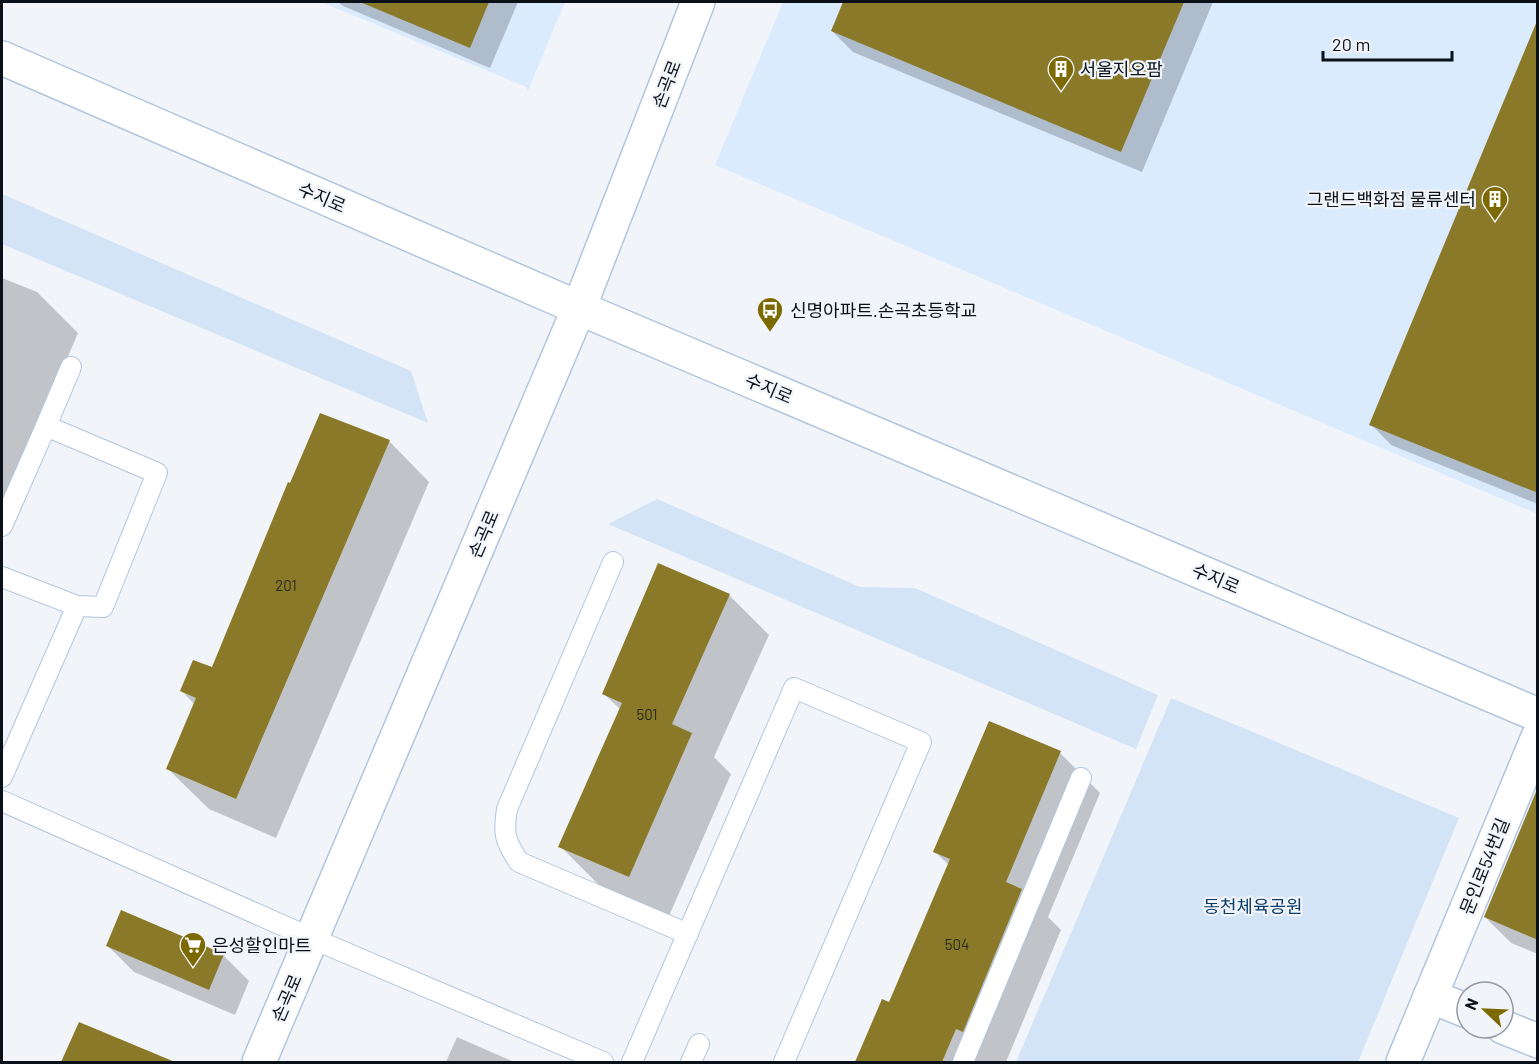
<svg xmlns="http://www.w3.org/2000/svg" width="1539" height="1064" font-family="Barlow,'Noto Sans KR',sans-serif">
	<rect width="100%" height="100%" fill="#f1f5fa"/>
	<g fill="#dbebfe">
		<polygon points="321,2 565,2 528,91 526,87"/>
		<polygon points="783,2 1537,2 1537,514 715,165"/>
	</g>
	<g fill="#d3e4f6">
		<polygon points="2,194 411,371 428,423 2,244"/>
		<polygon points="657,499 860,587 915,588 1158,695 1136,749 608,524"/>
		<polygon points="1171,698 1459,818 1358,1062 1016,1062"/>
	</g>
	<g fill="#0003">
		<polygon points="338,2 518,2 490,68 343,6"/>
		<polygon points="845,2 1213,2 1142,172 853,52 832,31"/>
		<polygon points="1538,24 1538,504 1391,445 1371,424"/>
		<polygon points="2,278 37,292 78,333 2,510"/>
		<polygon points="389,441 429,482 276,838 209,809 168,769 195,705 182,691 213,669"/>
		<polygon points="729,595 769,635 714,757 731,774 669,916 600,886 560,846 621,710 604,694"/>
		<polygon points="990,723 1060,753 1100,793 1048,917 1061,930 1006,1062 856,1062 883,1001 890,1004 949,865 935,852"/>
		<polygon points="1538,844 1538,954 1511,943 1485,917"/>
		<polygon points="108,946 223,955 249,981 235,1015 134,972"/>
		<polygon points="80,1024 147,1052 157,1062 62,1062"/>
		<polygon points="457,1037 514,1062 446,1062"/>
	</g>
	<g fill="#8a7929">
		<polygon points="360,2 489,2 470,48"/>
		<polygon points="843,2 1184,2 1121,152 831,31"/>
		<polygon points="1537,21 1538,22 1538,493 1369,425"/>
		<polygon points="320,413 390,440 236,799 166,769 196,698 180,691 193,660 212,667 288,482 290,483"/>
		<polygon points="658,563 730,594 672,724 692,733 629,877 558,847 622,703 602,694"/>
		<polygon points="989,721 1061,751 1006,882 1022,889 963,1032 956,1029 942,1062 855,1062 882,999 889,1002 950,859 933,852"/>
		<polygon points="1538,787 1538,940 1484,917"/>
		<polygon points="121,910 224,954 209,990 106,946"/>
		<polygon points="79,1022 175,1062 61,1062"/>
	</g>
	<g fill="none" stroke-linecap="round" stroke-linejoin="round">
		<g stroke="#b1c6de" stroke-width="22">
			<g id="lane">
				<polyline points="46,426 71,367"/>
				<polyline points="2,526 46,426 157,473 103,607 77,606 2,577"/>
				<path d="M613 562 507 809C503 834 505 841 519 862L688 934"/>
				<polyline points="2,777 77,606"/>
				<polyline points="2,801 311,938 603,1062"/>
				<polyline points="632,1062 794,688 921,742 784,1062"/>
				<polyline points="691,1062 699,1044"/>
				<polyline points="963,1062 1081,778"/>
			</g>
		</g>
		<g stroke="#b1c6de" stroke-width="36">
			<g id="street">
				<polyline points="1430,996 1467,1011"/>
				<polyline points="1503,1027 1538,1041"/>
				<polyline points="1403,1062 1538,737"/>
			</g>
		</g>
		<g stroke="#b1c6de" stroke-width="36">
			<g id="secondary">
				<polyline points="2,58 579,308 1538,715"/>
				<polyline points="259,1062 579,308 698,2"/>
			</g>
		</g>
		<use href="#lane" stroke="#fff" stroke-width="20"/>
		<use href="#street" stroke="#fff" stroke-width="33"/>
		<use href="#secondary" stroke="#fff" stroke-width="33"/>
	</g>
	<defs>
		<g id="building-pin" transform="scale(1.35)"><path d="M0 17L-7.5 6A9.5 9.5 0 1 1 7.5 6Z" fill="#7c6900" stroke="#f1f5fa"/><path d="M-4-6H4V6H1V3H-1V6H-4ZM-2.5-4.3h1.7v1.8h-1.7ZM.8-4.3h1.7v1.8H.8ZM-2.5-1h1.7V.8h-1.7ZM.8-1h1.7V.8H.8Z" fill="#fff"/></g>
		<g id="bus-pin" transform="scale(1.35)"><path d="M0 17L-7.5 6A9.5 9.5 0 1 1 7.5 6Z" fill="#7c6900" stroke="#f1f5fa"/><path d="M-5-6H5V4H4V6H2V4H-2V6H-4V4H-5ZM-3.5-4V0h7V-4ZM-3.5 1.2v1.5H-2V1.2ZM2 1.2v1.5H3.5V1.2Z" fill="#fff"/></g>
		<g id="supermarket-pin" transform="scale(1.35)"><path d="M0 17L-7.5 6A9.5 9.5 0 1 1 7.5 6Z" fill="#7c6900" stroke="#f1f5fa"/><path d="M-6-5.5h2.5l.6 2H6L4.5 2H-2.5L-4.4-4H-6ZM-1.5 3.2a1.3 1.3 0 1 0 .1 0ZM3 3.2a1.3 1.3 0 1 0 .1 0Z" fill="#fff"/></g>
	</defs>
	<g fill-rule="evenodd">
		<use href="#building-pin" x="1061" y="69"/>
		<use href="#building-pin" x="1495" y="199"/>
		<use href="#bus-pin" x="770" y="310"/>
		<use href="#supermarket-pin" x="193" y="945"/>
	</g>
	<g text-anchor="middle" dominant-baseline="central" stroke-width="4.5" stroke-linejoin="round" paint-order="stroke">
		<g font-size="15" fill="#2a2b1d">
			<text x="286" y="585">201</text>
			<text x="647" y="714">501</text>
			<text x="957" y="944">504</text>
		</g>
		<g font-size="18" fill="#0a1119" stroke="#f1f5fa" text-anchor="start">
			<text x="1080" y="69">서울지오팜</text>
			<text x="1476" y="199" text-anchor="end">그랜드백화점 물류센터</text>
			<text x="790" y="310">신명아파트.손곡초등학교</text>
			<text x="212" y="945">은성할인마트</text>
		</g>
		<g font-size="18" fill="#0a1119" stroke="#f1f5fa">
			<text transform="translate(666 84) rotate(-69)">손곡로</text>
			<text transform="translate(322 197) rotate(23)">수지로</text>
			<text transform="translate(769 388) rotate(23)">수지로</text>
			<text transform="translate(483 534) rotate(-67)">손곡로</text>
			<text transform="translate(1216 578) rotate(23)">수지로</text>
			<text transform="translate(1484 866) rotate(-68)">문인로54번길</text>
			<text transform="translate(286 998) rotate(-67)">손곡로</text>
		</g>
		<g font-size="18" fill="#0b3c69" stroke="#f1f5fa">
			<text x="1253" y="906">동천체육공원</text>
		</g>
	</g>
	<rect width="1539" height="1064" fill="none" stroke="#0a1119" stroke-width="6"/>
	<g transform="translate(1485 1010) rotate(293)"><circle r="28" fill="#f1f5fa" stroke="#959aa0" stroke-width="1.5"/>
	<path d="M0-4.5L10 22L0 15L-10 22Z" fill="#7c6900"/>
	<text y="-9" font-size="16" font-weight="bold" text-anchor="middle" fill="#0a1119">N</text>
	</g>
	<path d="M1323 51v9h129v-9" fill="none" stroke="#0a1119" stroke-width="3"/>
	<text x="1332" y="51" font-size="18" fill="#0a1119" stroke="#f1f5fa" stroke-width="4.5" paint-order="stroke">20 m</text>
</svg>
